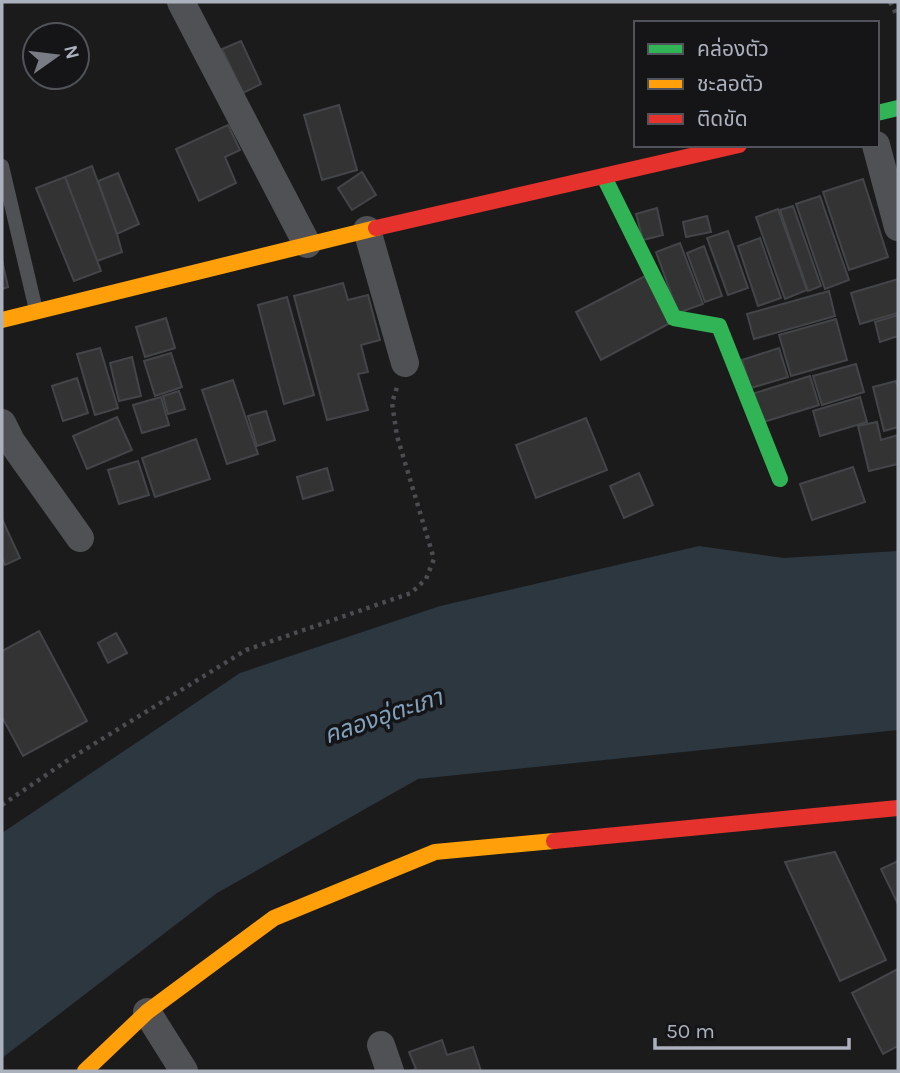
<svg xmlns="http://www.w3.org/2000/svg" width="900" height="1073" font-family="Karla,'Noto Sans Thai',sans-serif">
	<rect width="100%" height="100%" fill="#1b1b1c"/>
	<polygon fill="#2c373f" points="699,546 784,558 898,551 898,730 418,779 217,893 2,1058 2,833 240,673 440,606"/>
	<g fill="#333334" stroke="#444548" stroke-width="2">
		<polygon points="241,41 261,84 243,93 222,49"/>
		<polygon points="339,105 357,170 322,180 304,115"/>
		<polygon points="228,125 240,150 225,157 236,183 199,201 176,149"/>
		<polygon points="92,166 117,234 122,252 97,261 65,177"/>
		<polygon points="362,172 376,195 352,210 338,188"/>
		<polygon points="118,173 139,224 117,234 98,181"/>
		<polygon points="65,177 101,271 74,281 36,188"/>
		<polygon points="863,179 888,257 849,270 823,192"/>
		<polygon points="820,196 849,280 825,289 796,204"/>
		<polygon points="793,206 821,286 808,291 780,210"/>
		<polygon points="657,208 663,235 643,240 636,214"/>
		<polygon points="778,209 807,290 785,299 756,217"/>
		<polygon points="707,216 711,232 686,237 683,222"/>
		<polygon points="728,231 748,288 728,295 707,238"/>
		<polygon points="760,238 781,298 758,306 738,246"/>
		<polygon points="680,243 703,304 678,313 656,252"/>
		<polygon points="704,246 722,296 705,302 687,253"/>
		<polygon points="2,260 8,287 2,289"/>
		<polygon points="645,276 670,323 601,360 576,312"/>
		<polygon points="898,279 898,313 860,324 851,293"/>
		<polygon points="343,283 348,300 368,295 380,340 361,345 368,372 358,374 368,410 327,420 294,296"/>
		<polygon points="829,291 835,316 754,339 747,314"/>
		<polygon points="287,297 314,395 284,404 258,305"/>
		<polygon points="898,315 898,336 880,342 875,322"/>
		<polygon points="166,318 175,348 145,357 136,327"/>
		<polygon points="836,319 847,360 791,376 779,335"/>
		<polygon points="100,348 118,408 95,415 77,354"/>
		<polygon points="779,348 788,377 751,388 742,360"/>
		<polygon points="171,353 182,387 155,396 144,361"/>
		<polygon points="132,357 141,396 119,401 110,363"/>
		<polygon points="856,364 864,392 822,405 813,376"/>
		<polygon points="810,376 819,405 760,423 752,394"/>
		<polygon points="77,378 88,413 63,421 52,386"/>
		<polygon points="233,380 258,454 227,464 202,390"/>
		<polygon points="896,381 898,389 898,427 884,431 873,387"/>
		<polygon points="179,391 185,409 168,414 163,396"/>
		<polygon points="161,397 169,425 142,433 133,405"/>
		<polygon points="860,397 867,422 820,436 813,411"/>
		<polygon points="266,411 275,440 257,446 248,416"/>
		<polygon points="117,417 132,450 87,469 73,436"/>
		<polygon points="586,418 607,470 536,498 516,445"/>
		<polygon points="877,422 881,440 898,435 898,464 869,471 858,426"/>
		<polygon points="196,439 210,479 155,497 142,458"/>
		<polygon points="138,461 149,495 119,504 108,470"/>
		<polygon points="853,467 865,502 812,520 800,484"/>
		<polygon points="327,468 333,490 303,499 297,477"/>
		<polygon points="639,473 653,505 624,518 610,486"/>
		<polygon points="2,519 20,558 5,565 2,558"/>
		<polygon points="39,631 87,721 23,756 2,717 2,651"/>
		<polygon points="116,633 127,653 108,663 98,643"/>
		<polygon points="835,852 886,960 840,981 785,862"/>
		<polygon points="898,861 898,904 881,869"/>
		<polygon points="898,969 898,1046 883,1054 852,993"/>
		<polygon points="442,1040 447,1055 473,1047 481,1071 410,1071 416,1069 409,1052"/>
	</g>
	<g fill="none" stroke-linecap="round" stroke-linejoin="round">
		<g stroke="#4b4d50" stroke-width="4.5" stroke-dasharray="3.5 5" stroke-linecap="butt">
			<polyline points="890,2 898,17"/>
			<polyline points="2,805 68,760 246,650 411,593 426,579 434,559 397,436 392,403 397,387"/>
		</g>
		<polyline stroke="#505155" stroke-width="14" points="2,166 36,310"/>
		<g stroke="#505155" stroke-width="28">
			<polyline points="181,2 307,244"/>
			<polyline points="876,145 898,227"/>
			<polyline points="367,230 405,363"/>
			<polyline points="2,423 11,441 80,538"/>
			<polyline points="147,1012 184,1071"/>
			<polyline points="381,1045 390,1071"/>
		</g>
		<g stroke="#30b455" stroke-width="16">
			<polyline points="877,113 898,108"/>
			<polyline points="604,177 674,318 719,326 780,479"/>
		</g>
		<g stroke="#ff9f0a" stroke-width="16">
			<polyline points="2,320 376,228"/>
			<polyline points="85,1071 147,1012 274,918 435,852 554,841"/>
		</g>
		<g stroke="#e5322d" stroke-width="16">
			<polyline points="376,228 739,145"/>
			<polyline points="554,841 898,808"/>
		</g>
	</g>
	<g text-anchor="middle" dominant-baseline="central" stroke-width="7" stroke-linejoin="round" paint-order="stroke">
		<g font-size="24" font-style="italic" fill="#80a0bb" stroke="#151518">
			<text transform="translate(383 716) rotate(-19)">คลองอุ่ตะเภา</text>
		</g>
	</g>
	<rect width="900" height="1073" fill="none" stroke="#acb1be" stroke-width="7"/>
	<rect x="634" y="21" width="245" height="126" fill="#151518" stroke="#51535a" stroke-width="2"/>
	<rect x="648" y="44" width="35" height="10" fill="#30b455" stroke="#51535a" stroke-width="2"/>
	<text x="697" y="56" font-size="21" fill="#acb1be">คล่องตัว</text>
	<rect x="648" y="79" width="35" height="10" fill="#ff9f0a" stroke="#51535a" stroke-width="2"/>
	<text x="697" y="91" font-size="21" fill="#acb1be">ชะลอตัว</text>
	<rect x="648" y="114" width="35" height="10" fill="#e5322d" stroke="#51535a" stroke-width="2"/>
	<text x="697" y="126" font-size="21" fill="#acb1be">ติดขัด</text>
	<g transform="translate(56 56) rotate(76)"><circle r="33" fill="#151518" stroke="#51535a" stroke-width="2"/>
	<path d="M0-5L12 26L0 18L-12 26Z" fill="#797c85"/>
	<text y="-10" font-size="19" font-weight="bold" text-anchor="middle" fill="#acb1be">N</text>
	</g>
	<path d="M655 1038v10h194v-10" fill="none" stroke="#acb1be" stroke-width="3.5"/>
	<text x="666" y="1038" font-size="21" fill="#acb1be" stroke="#151518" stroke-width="5" paint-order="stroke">50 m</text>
</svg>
